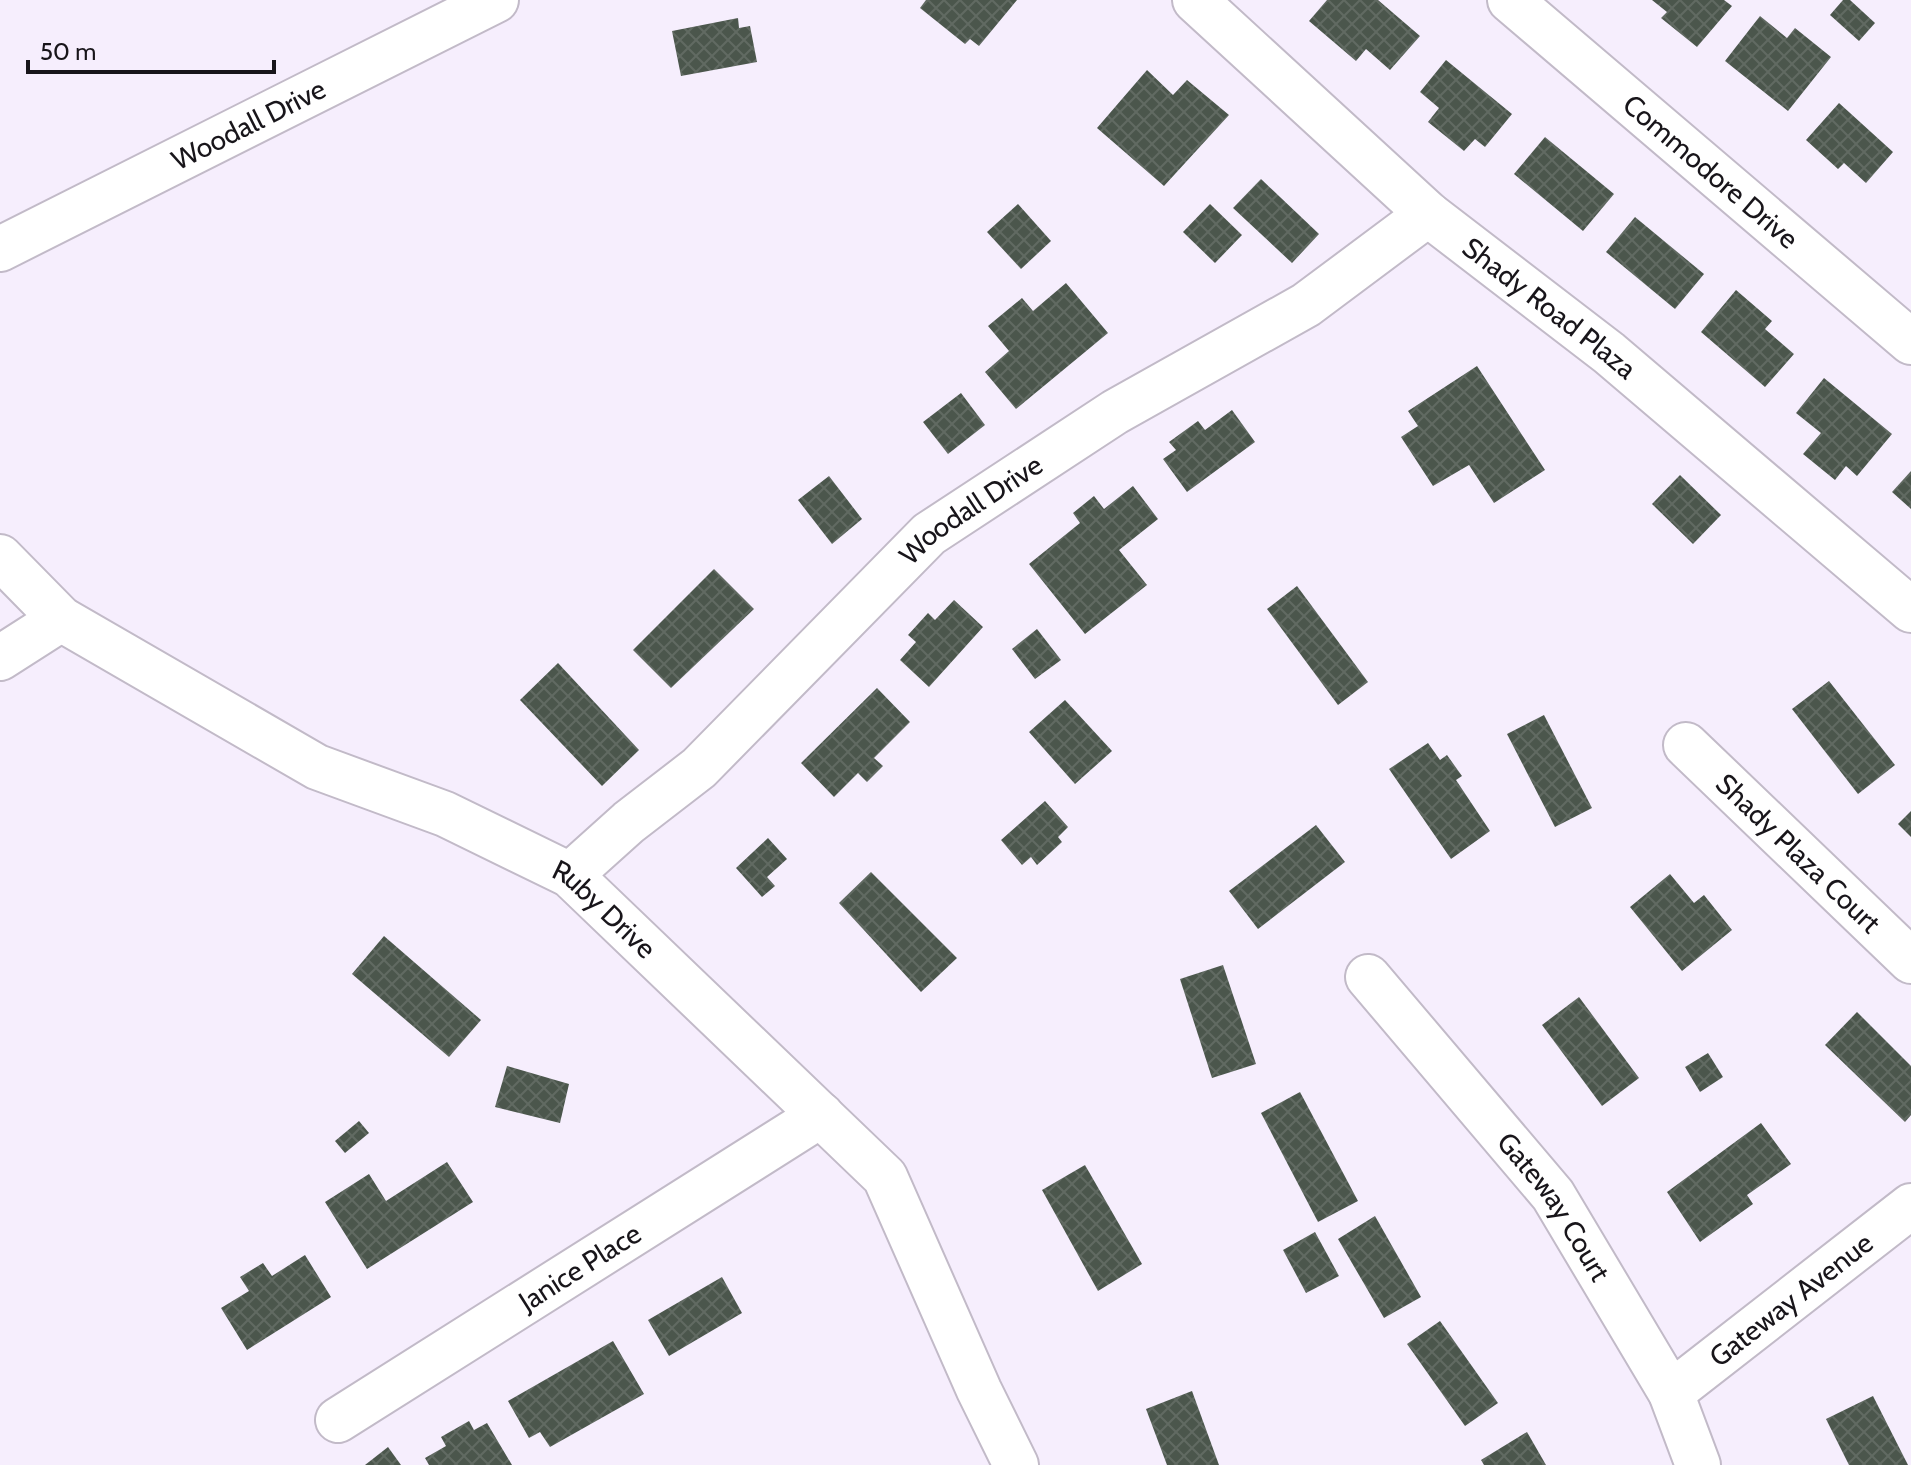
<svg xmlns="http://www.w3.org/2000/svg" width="1911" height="1465" font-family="Cabin,sans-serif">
	<defs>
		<pattern id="building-cross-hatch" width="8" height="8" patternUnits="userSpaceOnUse" patternTransform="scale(2)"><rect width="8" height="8" fill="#4b564c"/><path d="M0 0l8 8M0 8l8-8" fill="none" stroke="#616a62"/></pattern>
	</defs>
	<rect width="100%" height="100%" fill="#f6eefd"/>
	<g fill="url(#building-cross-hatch)">
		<polygon points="926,0 1017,0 979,46 970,39 965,44 920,8"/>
		<polygon points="1327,0 1378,0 1420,36 1390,70 1366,49 1356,61 1309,21"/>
		<polygon points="1652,0 1724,0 1732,6 1697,47 1661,18 1667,12"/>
		<polygon points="1843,0 1850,0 1875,23 1859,41 1830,15"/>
		<polygon points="1760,16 1787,38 1795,28 1831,57 1788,111 1725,61"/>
		<polygon points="738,18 739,28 750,26 757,62 681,76 672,31"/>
		<polygon points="1446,60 1512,114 1485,147 1475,139 1464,151 1428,122 1439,108 1420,92"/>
		<polygon points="1147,70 1173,95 1187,80 1229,115 1164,186 1097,128"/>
		<polygon points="1839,103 1893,152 1866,183 1844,163 1838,169 1806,140"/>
		<polygon points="1545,137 1614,194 1583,231 1514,174"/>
		<polygon points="1261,179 1319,234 1292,263 1233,208"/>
		<polygon points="1018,204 1051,241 1021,269 987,232"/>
		<polygon points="1210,204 1242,235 1215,263 1183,232"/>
		<polygon points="1635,217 1704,274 1675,309 1606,252"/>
		<polygon points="1066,283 1108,333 1016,409 985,372 1009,351 988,326 1022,298 1033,311"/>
		<polygon points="1736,290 1772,321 1765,329 1794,354 1765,387 1701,332"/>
		<polygon points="1477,366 1545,470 1494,503 1469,465 1433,486 1401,437 1418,426 1408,411"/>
		<polygon points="1824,378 1892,434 1857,476 1846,466 1835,480 1803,454 1821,433 1796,413"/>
		<polygon points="961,393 985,425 948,454 923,422"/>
		<polygon points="1232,410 1255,442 1187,492 1163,459 1176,450 1169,442 1198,421 1205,430"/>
		<polygon points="1911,471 1911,509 1892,492"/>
		<polygon points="1680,475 1721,515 1693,544 1652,504"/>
		<polygon points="829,476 862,519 832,544 798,500"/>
		<polygon points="1133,486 1158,519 1119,550 1147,585 1085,634 1029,564 1080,523 1073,513 1094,496 1104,509"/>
		<polygon points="714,569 754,609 671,688 633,650"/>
		<polygon points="1297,586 1368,682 1338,705 1267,609"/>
		<polygon points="954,600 983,627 929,687 900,660 916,642 908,635 928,613 935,620"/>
		<polygon points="1037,629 1061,660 1035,679 1012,649"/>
		<polygon points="558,663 639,750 602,786 520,700"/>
		<polygon points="1829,681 1895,765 1858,794 1792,709"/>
		<polygon points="877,688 910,722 874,758 883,766 867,782 858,773 834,797 801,763"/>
		<polygon points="1065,700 1112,751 1075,784 1029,732"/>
		<polygon points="1544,715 1592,808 1555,827 1507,734"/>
		<polygon points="1428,743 1440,760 1447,755 1462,776 1456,780 1490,831 1451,859 1389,769"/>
		<polygon points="1045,801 1068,827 1058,837 1062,842 1037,865 1031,857 1022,865 1001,840"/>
		<polygon points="1911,811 1911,837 1898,824"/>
		<polygon points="1316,825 1345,862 1258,929 1229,891"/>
		<polygon points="768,838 787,859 767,877 775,886 762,897 736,868"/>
		<polygon points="871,872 957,958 921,992 839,903"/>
		<polygon points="1670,874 1694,903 1704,895 1732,930 1682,971 1630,907"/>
		<polygon points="384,936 481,1020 449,1057 352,974"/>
		<polygon points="1223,965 1256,1064 1212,1078 1180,979"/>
		<polygon points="1579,997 1639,1078 1602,1106 1542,1025"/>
		<polygon points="1857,1012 1911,1066 1911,1115 1905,1122 1825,1045"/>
		<polygon points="1708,1053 1723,1077 1700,1092 1685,1067"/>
		<polygon points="507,1066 569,1084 560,1123 495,1107"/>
		<polygon points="1300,1092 1358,1201 1318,1222 1261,1113"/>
		<polygon points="359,1121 369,1133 345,1153 335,1141"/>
		<polygon points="1761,1123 1791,1164 1747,1195 1753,1204 1700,1242 1667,1192"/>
		<polygon points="447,1162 473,1202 367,1269 325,1202 369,1174 386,1201"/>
		<polygon points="1085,1165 1142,1264 1098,1291 1042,1190"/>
		<polygon points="1375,1216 1421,1297 1384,1318 1338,1239"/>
		<polygon points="1315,1232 1339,1276 1306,1293 1283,1250"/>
		<polygon points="305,1255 331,1297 247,1350 221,1308 249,1291 240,1277 263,1263 272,1276"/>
		<polygon points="722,1277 742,1313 669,1356 648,1320"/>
		<polygon points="1440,1321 1498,1403 1465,1426 1407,1344"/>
		<polygon points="613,1341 644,1394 550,1447 540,1432 529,1438 508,1401"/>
		<polygon points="1192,1391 1219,1465 1167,1465 1146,1409"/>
		<polygon points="1873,1396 1908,1465 1849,1465 1826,1419"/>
		<polygon points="469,1421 474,1430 487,1423 512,1465 429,1465 425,1458 446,1446 441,1437"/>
		<polygon points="1527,1432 1546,1465 1484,1465 1481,1460"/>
		<polygon points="388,1447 401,1465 365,1465"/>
	</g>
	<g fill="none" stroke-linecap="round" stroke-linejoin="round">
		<g stroke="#c2bac8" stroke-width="48">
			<g id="minor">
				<path id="s1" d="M1195 0 1428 214 1609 353 1911 610"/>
				<path id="s2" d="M1510 0 1911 342"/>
				<path id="s3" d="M0 249 496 0"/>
				<path id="s4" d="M0 557 61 619 317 767 445 814 570 875 885 1177 979 1390 1016 1465"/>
				<polyline points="0,658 61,619"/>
				<path id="s5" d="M1686 745 1911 961"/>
				<path id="s6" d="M570 875 629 822 699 768 929 534 1115 412 1306 305 1428 214"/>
				<path id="s7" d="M1368 977 1553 1195 1671 1393 1698 1465"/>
				<path id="s8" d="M1671 1393 1911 1206"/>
				<path id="s9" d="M338 1420 821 1115"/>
			</g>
		</g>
		<use href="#minor" stroke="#fff" stroke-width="44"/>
	</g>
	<g text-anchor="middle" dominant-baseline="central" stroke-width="8" stroke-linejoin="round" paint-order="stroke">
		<g font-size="28" fill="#18151a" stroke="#f6eefd">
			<text stroke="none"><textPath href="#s3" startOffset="278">Woodall Drive</textPath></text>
			<text stroke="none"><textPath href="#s2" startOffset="264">Commodore Drive</textPath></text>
			<text stroke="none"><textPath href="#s1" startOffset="470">Shady Road Plaza</textPath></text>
			<text stroke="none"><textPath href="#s6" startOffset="544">Woodall Drive</textPath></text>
			<text stroke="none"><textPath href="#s5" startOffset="156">Shady Plaza Court</textPath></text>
			<text stroke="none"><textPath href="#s4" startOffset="706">Ruby Drive</textPath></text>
			<text stroke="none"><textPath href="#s7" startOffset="296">Gateway Court</textPath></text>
			<text stroke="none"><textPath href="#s9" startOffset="286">Janice Place</textPath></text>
			<text stroke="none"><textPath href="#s8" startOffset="152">Gateway Avenue</textPath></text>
		</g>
	</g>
	<path d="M28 60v12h246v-12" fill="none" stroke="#18151a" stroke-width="4"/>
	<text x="40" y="60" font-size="24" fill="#18151a" stroke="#f6eefd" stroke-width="6" paint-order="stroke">50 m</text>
</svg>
